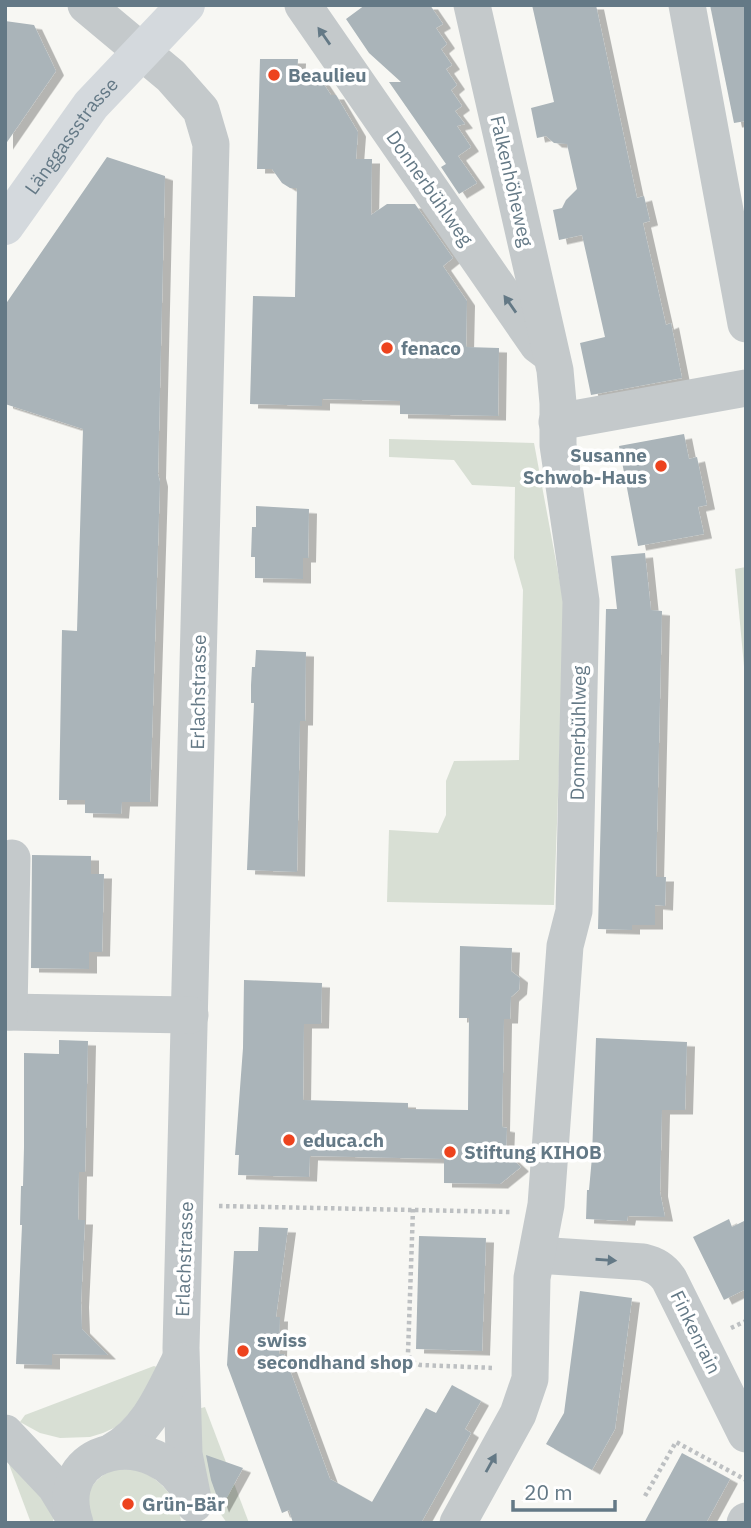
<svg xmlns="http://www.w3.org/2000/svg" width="751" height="1528" font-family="'IBM Plex Sans',sans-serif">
	<defs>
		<filter id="shadow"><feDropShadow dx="8" dy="4.5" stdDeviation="0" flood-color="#0004"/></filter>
	</defs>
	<rect width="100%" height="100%" fill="#f7f7f3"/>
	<g fill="#d8dfd4">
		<polygon points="389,439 534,443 563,599 564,632 554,905 387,902 389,830 438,833 446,815 446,781 454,761 519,760 523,590 514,558 515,487 472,485 454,460 389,457"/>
		<polygon points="746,567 746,688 735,569"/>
		<polygon points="154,1366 162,1369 153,1390 116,1427 103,1433 90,1437 60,1438 40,1433 20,1422 25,1415"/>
		<polygon points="205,1407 249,1523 227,1523 215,1506 204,1482 198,1409"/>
		<polygon points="7,1459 28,1476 54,1518 52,1523 31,1523"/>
		<path d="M115 1469C124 1469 135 1469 143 1472 162 1481 180 1502 181 1523H93C79 1498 92 1478 115 1469Z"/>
	</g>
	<g fill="#aab4b9" filter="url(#shadow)">
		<polygon points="365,5 430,5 443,24 436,28 447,44 441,49 452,65 446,69 457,85 451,90 462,106 455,111 465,124 457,126 471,147 458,156 477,183 459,194 441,167 446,164 389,82 401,82 369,53 346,19"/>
		<polygon points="532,5 596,5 637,198 644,196 650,221 643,223 666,325 671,323 682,378 591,395 580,343 605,337 582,235 559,240 553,210 562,208 566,200 577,189 567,144 554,143 546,136 537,138 531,108 554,102"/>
		<polygon points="710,5 746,5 746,121 734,123"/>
		<polygon points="5,21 34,25 56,71 5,145"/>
		<polygon points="260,59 298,59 297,80 321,80 331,95 336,95 358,132 356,159 372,159 371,215 387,204 415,204 453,258 443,266 467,301 466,347 499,348 498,416 400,414 400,401 322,399 322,406 250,404 253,296 295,297 297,188 290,188 282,183 272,169 257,169"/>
		<polygon points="107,157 165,176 158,474 160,482 150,802 122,802 121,814 85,813 85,800 59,800 62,630 77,631 83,429 5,404 5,305"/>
		<polygon points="684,434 689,459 697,457 707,505 698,507 704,534 638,546 619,446"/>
		<polygon points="256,506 309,509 308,558 303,558 303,579 255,578 255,557 251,557 252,527 256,527"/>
		<polygon points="645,553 651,610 662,611 656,877 666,877 665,906 655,905 655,925 632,925 632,930 598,929 606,609 617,609 611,556"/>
		<polygon points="256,650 306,652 305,721 300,721 297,872 247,870 254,703 251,703 251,685 252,667 255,667"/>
		<polygon points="32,855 91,856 91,874 104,874 102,952 89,952 89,969 31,968"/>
		<polygon points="460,946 512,948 511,971 520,978 519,990 511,997 510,1019 504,1019 502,1127 507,1128 506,1153 521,1167 500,1184 444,1183 444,1159 310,1156 309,1177 238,1175 239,1155 235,1155 243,1048 244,980 322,983 321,1024 304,1024 303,1100 408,1103 408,1109 468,1110 469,1018 459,1018"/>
		<polygon points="596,1038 687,1042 685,1110 662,1110 660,1192 665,1217 628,1216 627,1221 586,1219 587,1190 589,1190 592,1157"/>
		<polygon points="59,1040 88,1041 85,1172 79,1172 78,1220 85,1220 81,1303 82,1329 108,1355 52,1354 52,1365 16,1364 22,1225 20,1225 21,1186 23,1186 24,1147 24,1053 59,1054"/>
		<polygon points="729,1219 732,1227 746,1220 746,1289 724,1300 693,1237"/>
		<polygon points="259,1227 288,1228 276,1317 280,1317 279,1354 284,1354 330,1479 372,1502 426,1408 436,1413 452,1385 481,1401 465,1429 471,1433 421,1523 293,1523 289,1510 282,1513 227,1365 234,1251 258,1251"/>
		<polygon points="419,1236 486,1238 482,1351 416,1349"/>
		<polygon points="580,1291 632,1298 615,1429 592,1470 546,1444 564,1413"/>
		<polygon points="682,1453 730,1479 706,1523 644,1523"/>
		<polygon points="206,1455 243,1468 221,1508 211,1480"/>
	</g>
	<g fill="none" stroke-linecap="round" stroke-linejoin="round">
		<g stroke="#bdc0c2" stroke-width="4.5" stroke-dasharray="3.5 3.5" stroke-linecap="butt">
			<polyline points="584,1151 605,1151"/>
			<polyline points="219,1206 511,1212"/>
			<polyline points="413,1209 408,1353 411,1361 420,1365 495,1368"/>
			<polyline points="731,1328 746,1321"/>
			<polyline points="645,1496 676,1442 746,1480"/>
		</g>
		<g stroke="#c4c9cb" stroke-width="37">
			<polyline points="86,5 171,76 201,110 211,144 181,1348 184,1454 194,1504"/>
			<polyline points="303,5 538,345 546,351"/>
			<polyline points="687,5 746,324"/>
			<polyline points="557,422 746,388"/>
			<polyline points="5,1012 190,1015"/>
			<polyline points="9,1012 12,858"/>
			<path d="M537 1255 643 1262C655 1265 662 1269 669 1279L746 1434"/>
			<polyline points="5,1433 55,1486 72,1514"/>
			<path d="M113 1451C148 1431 162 1396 179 1362"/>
			<path d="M75 1523C49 1445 156 1424 191 1494"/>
			<polyline points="458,1523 518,1414 530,1379 532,1278 546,1205 565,946 574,911 581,601 558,445 558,403 555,370 472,5"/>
			<polyline points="745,1523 746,1521"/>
		</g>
		<path stroke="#d4d9dd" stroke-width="38" id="s1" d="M5 226 91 105 186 5"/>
	</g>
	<defs><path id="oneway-solid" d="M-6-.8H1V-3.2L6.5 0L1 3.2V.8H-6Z" transform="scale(1.75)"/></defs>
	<g fill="#647986">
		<use href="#oneway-solid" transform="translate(324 36) rotate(-125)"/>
		<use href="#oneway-solid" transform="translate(510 304) rotate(-125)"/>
		<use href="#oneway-solid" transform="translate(606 1260) rotate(4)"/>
		<use href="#oneway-solid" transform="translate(491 1463) rotate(-61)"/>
	</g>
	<g fill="#ed431e" stroke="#fff" stroke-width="2.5">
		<circle cx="274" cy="75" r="7"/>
		<circle cx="387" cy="348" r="7"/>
		<circle cx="661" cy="466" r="7"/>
		<circle cx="289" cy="1140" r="7"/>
		<circle cx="450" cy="1152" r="7"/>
		<circle cx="243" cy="1351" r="7"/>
		<circle cx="128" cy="1504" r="7"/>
	</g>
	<g text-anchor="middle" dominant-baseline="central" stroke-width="7" stroke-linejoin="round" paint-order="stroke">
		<g font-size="19" font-weight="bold" fill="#647986" stroke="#fff" text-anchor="start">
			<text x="288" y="75">Beaulieu</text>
			<text x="401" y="348">fenaco</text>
			<text x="647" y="455" text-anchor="end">Susanne<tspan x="647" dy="22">Schwob-Haus</tspan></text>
			<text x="303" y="1140">educa.ch</text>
			<text x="464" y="1152">Stiftung KIHOB</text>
			<text x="257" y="1340">swiss<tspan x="257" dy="22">secondhand shop</tspan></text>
			<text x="142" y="1504">Grün-Bär</text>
		</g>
		<g font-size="19" fill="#647986" stroke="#fff">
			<text stroke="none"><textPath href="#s1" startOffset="112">Länggassstrasse</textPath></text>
			<text transform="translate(512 181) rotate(77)">Falkenhöheweg</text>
			<text transform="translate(430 188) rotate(55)">Donnerbühlweg</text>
			<text transform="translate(198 692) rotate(-89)">Erlachstrasse</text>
			<text transform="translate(578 733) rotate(-89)">Donnerbühlweg</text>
			<text transform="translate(184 1259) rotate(-88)">Erlachstrasse</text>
			<text transform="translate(696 1332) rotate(64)">Finkenrain</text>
		</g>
	</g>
	<rect width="751" height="1528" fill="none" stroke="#647986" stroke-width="14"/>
	<path d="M513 1500v10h102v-10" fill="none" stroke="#647986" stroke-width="3.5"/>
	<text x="524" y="1500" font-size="21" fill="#647986" stroke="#ffffff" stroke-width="5" paint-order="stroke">20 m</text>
</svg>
